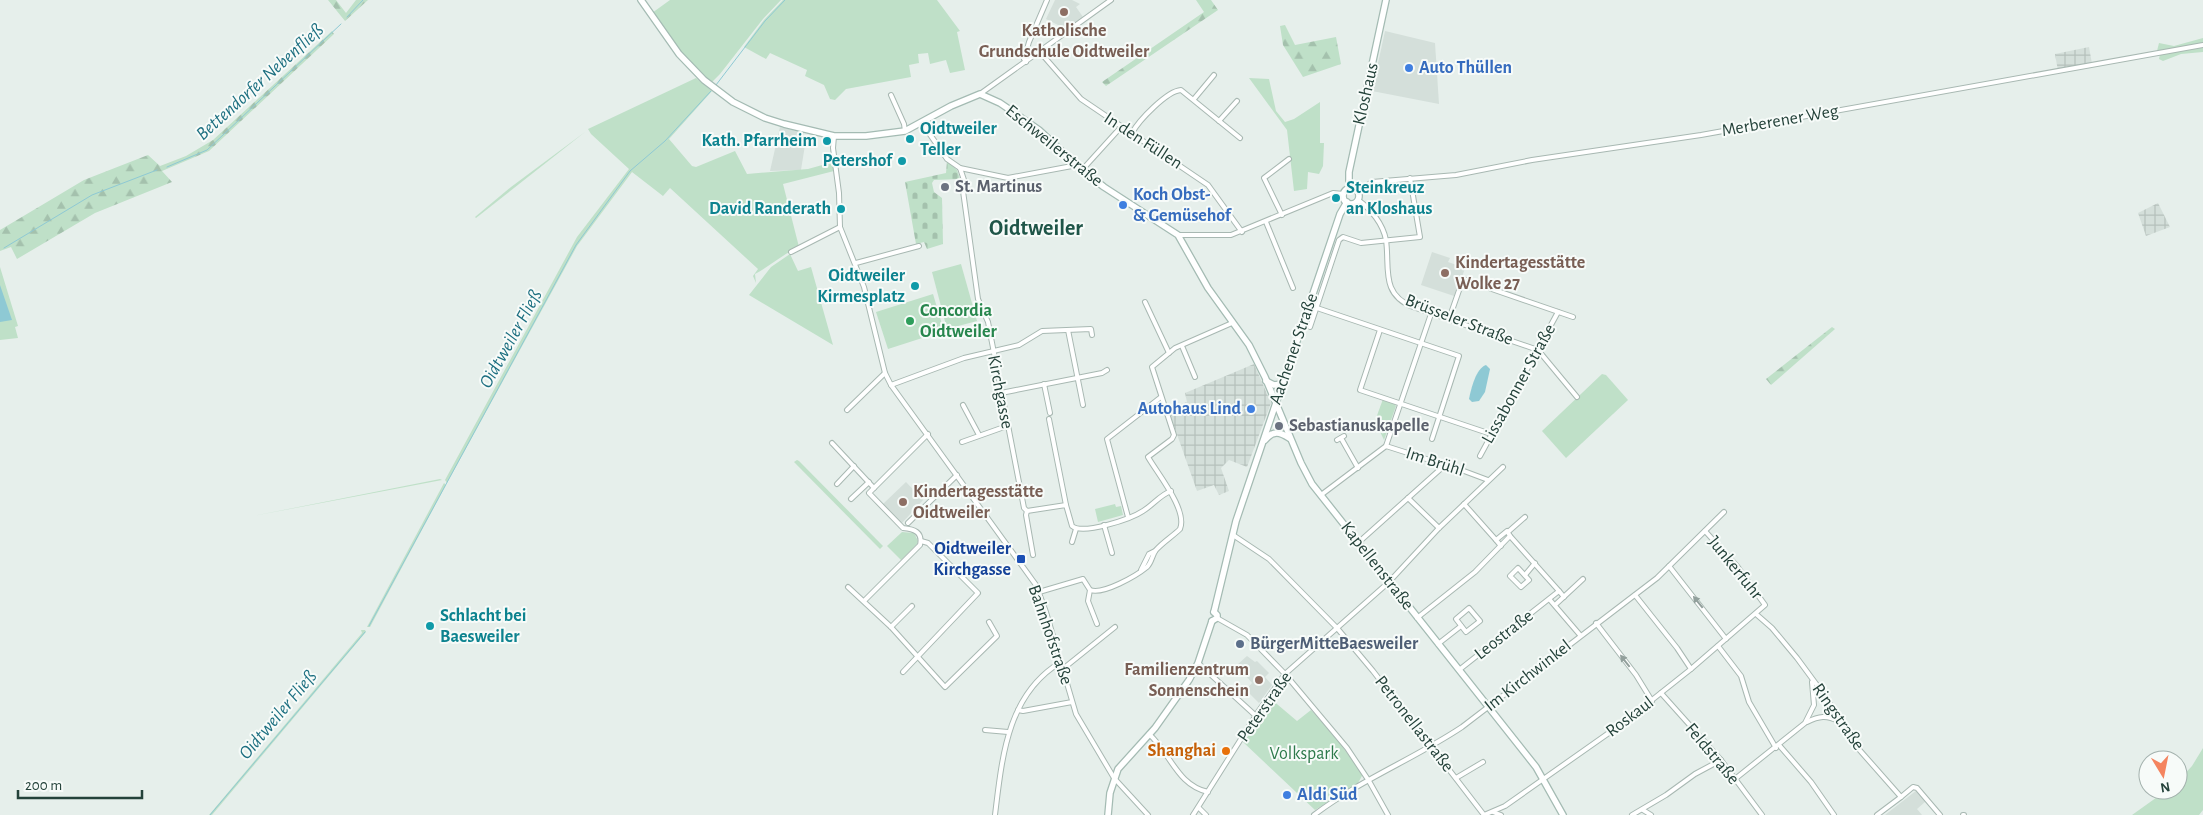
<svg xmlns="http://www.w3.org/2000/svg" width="2203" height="815" font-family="'Alegreya Sans',sans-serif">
	<defs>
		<pattern id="industrial-grid" width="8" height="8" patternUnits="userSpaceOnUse" patternTransform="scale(1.25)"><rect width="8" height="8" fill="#d4dfda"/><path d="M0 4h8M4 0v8" fill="none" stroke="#b6c1bc"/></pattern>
		<pattern id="forest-firs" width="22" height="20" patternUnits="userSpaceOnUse" patternTransform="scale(1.25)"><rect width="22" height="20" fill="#bfe0c8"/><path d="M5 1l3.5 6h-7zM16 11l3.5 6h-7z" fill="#a4c1ad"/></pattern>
		<pattern id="cemetery-stones" width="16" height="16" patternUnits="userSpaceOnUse" patternTransform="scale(1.25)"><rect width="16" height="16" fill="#bfe0c8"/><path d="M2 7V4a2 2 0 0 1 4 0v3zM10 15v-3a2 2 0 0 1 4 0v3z" fill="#a4c1ad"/></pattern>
	</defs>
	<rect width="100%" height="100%" fill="#e6efeb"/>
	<g fill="#d4dfda">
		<polygon points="1055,0 1072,0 1080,4 1076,7 1083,17 1066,29 1046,19"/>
		<polygon points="1385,31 1435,43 1439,104 1372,91"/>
		<polygon points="780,127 804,133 802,142 805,145 801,170 770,171"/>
		<polygon points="1432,252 1450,258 1448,262 1465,268 1462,277 1457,280 1456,283 1458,284 1454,296 1421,285"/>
		<polygon points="906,482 923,500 902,523 883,504"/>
		<polygon points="1247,656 1255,662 1257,661 1269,673 1265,677 1272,685 1259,703 1246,690 1252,683 1237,665"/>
		<polygon points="1917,790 1926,801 1917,809 1922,815 1885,815"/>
	</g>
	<g fill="url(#industrial-grid)">
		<polygon points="2089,47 2092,64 2058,71 2055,54"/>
		<polygon points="2158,203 2170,227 2146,236 2138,213"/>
		<polygon points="1254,364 1271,403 1247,467 1229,460 1221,468 1229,491 1219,495 1214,485 1197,491 1168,409 1187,402 1185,393"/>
	</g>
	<g fill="#bfe0c8">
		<polygon points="670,0 781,0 763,19 720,74 711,83 680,52 652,13"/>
		<polygon points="783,0 937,0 960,31 957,32 965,70 950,73 946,60 930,64 928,53 918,54 919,63 909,65 911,77 846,89 835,100 830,99 824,85 805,76 807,70 770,53 766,59 744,47 764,20"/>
		<polygon points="2203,38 2203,44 2157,51 2159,43 2174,46"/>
		<polygon points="2203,46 2203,52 2181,54 2163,61 2159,59 2160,54"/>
		<path d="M696 78 712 91 669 139 692 166 696 167 735 151 747 174 808 169 833 162 834 171 783 184 799 247C783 254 770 266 755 274L756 283 753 276 758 269 670 188 663 196 632 172 577 246 447 483 445 480 577 237 629 169 591 134 588 129Z"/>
		<polygon points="1249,78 1269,79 1276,111 1285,122 1294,119 1320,102 1320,143 1324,143 1323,166 1319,174 1308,172 1307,189 1294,191 1287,130"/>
		<polygon points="585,132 476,218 475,217 511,187"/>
		<polygon points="790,254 798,271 811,267 833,345 749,295 771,267"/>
		<polygon points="961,264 977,321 947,329 932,272"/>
		<polygon points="0,267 18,326 15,327 18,338 0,340"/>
		<polygon points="933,294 944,331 888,349 876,312"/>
		<polygon points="1602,374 1606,375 1628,400 1566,458 1542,431"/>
		<polygon points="1383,399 1394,403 1396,406 1384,440 1375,421"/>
		<polygon points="797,460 799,461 883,546 880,549 794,462"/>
		<polygon points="440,479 442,480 253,516"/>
		<polygon points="444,483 446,485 370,627 367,627"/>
		<polygon points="1115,504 1116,507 1121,506 1123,515 1098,522 1095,509"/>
		<polygon points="902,532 914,533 918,541 917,544 901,560 887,546"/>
		<polygon points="361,630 365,630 366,632 212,815 209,815 362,633"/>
		<polygon points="1271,699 1297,721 1311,710 1331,732 1363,774 1358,783 1315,810 1243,742"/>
		<polygon points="2203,748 2203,810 2199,815 2132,815 2167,790 2178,790 2178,781 2192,766"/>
	</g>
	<g fill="url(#forest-firs)">
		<polygon points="328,0 336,0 346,13 356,0 368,0 345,21"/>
		<polygon points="1196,0 1211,0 1218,10 1106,86 1102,82 1204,12"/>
		<polygon points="1285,25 1295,45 1336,37 1341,64 1303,77 1283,45 1280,26"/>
		<polygon points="332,31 334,34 209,151 162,171 172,182 95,213 17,259 11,247 0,251 0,230 84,180 148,155 160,166 186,156 213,140"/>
		<polygon points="1832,327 1835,329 1771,385 1766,379"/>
	</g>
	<polygon fill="url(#cemetery-stones)" points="947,161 957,170 960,179 934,180 932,183 934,192 942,198 943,244 927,249 924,242 916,244 905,182 946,173"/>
	<g fill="#8ec9d4">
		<polygon points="0,285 12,320 0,322"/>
		<path d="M1486 365 1490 369 1485 392 1479 401 1472 402 1469 399C1471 389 1476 368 1486 365Z"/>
	</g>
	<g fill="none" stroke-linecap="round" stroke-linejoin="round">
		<g stroke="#8ec9d4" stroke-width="1">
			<polyline points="347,17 363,0"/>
			<polyline points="716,85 765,21 785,0"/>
			<polyline points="167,167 207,150 341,24"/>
			<polyline points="4,248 92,195 157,170"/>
			<polyline points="369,626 576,245 630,171 665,141 711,91"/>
			<polyline points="210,815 365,632"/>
		</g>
		<g stroke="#a8b8b2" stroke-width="6">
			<g id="street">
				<polyline points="1040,52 1081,99 1208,185 1242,232"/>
				<polyline points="1026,62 1024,59 1029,42 1047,0"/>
				<polyline points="980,94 1111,0"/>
				<polyline points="891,95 904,124 905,131"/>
				<polyline points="1194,99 1214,75"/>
				<polyline points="1219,121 1237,101"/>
				<polyline points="922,123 947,159 960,168 1008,178 1072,166 1075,163"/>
				<path d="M1132 133C1139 120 1167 91 1181 90L1240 138"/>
				<polyline points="834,136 833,148 839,193 840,227 864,287 885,373 891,385 1036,585 1046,612 1076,714 1114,778 1148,815"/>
				<polyline points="960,168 964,180 963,191 978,299 988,322 1024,508 1027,511 1026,515 1033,555"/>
				<polyline points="1082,170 1121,127"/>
				<polyline points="1358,192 1372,182 1456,175 1532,160 1701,135 2203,45"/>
				<path d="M1358 200C1371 209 1383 224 1386 240 1390 267 1380 294 1413 307L1538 350 1577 397"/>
				<polyline points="1282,215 1264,178 1289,159"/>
				<polyline points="1266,222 1293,288"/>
				<polyline points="1178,235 1231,235 1333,193 1344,194"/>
				<polyline points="791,252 840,227"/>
				<polyline points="856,263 919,246"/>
				<polyline points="1145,302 1169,353"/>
				<polyline points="1317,308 1459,356 1432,439"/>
				<polyline points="1449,319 1463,279 1573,317"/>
				<polyline points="1310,327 1339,240 1343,237 1361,243 1420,237 1410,178"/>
				<polyline points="1068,330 1083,405"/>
				<polyline points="1380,330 1360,390 1491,434"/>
				<polyline points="1182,346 1195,377"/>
				<polyline points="1044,384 1050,413"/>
				<polyline points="891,385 964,358 1019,345 1042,331 1091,329 1092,335"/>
				<polyline points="1001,393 1102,373 1107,370"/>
				<polyline points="963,405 979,435"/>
				<polyline points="847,410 885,373"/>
				<polyline points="1049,419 1066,505"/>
				<polyline points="1341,438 1358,468"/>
				<polyline points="1337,440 1344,436"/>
				<polyline points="962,442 1007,426"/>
				<polyline points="832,443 874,488"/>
				<polyline points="1386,446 1431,314"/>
				<polyline points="1480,456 1558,312"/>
				<polyline points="837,484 854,466"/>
				<polyline points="1321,495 1386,446 1464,471 1488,480"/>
				<polyline points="1408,498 1439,528"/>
				<polyline points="851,499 869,482"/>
				<polyline points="1464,504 1496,540"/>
				<path d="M1027 511 1066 505 1072 526C1083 535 1131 519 1143 511 1153 505 1160 495 1171 491"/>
				<polyline points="1128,517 1107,439 1161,397"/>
				<polyline points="908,523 957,475"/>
				<polyline points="1104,525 1112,553"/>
				<polyline points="1508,532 1525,517"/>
				<polyline points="1233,535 1269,559 1337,628 1373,671 1484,815"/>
				<polyline points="1510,536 1559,591"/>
				<polyline points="1072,542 1076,529"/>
				<polyline points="1359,542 1445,465"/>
				<polyline points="1669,566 1726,639"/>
				<polygon points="1518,568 1529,580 1521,587 1510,576"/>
				<polyline points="1141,570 1149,554 1155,551"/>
				<polyline points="1525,575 1535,563"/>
				<polyline points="848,587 891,627 945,687 997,636 989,622"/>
				<path d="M1090 590C1103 595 1136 576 1147 567 1152 562 1152 555 1156 550 1163 542 1173 536 1180 529 1188 510 1157 473 1148 457L1172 439 1174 435 1152 367 1175 348 1232 323"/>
				<polyline points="1039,592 1083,579 1090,590 1088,601 1097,624"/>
				<polyline points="1635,595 1677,648 1691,669"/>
				<polyline points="1550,600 1580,635"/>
				<path d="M864 601 920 545C923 532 914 529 903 528L869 493 928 434"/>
				<polyline points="1555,605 1583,579"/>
				<polygon points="1469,608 1480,621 1466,632 1456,619"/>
				<polyline points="1756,614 1772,628 1797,658 1825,696 1856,746 1901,797 1877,815"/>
				<polyline points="1217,618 1247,635 1285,674 1347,748 1369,781 1388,815"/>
				<polyline points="1417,618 1475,572 1510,536 1507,531 1496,540 1501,546"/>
				<polyline points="1596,623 1636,675 1652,701"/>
				<polyline points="891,627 912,606"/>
				<polyline points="1438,644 1461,626"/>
				<polyline points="1718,646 1741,676 1749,702 1776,748"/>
				<polyline points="1198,663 1256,716"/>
				<polyline points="1064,668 1115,627"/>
				<polyline points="1459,670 1559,591 1564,597"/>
				<polyline points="903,672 978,593 928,543 921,541"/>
				<polyline points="1661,693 1721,760 1762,815"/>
				<polyline points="1018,710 1023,711 1072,702"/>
				<path d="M1807 722C1819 716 1827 715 1838 721"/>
				<polyline points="985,730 1008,732"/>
				<path d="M1149 734C1171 754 1177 785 1208 792"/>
				<polyline points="1779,745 1811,782 1834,815"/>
				<polyline points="1456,778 1483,762"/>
				<polyline points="1735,779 1805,723 1814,705 1812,682"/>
				<polyline points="1901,797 1913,787 1917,788 1940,815"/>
				<polyline points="1199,808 1206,815"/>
				<polyline points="1643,810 1651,815"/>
				<polyline points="1493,812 1501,815"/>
				<path d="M995 815C1002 758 1007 694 1061 662"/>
				<polyline points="1193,815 1258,712 1285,674 1389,582 1439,528 1503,467"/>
				<path d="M1314 815C1360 780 1414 759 1462 727L1657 578 1724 512"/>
				<polyline points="1484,815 1505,806 1623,723 1691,669 1765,605 1737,566 1705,531"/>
				<polyline points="1632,815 1666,795 1695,774 1721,760"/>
				<polyline points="1963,815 1964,815"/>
			</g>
		</g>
		<g stroke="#a4bbb3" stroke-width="8">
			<g id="secondary">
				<polyline points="641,0 679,54 704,80 733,102 765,118 784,124 834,136 866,136 905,131 951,106 980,94 1000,103 1039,130 1082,170 1104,187 1178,235 1208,288 1249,345 1265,377 1301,463 1312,484 1536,767 1563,815"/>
				<circle cx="1351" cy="196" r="8"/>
				<polyline points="1349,189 1349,172 1386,0"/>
				<polyline points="1266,381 1274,385 1282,384"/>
				<path d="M1265 440C1273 430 1280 432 1289 438"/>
				<polyline points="1214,612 1236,521 1340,214 1347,202"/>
				<polyline points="1212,621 1217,618 1217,615 1214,612"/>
				<polyline points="1108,815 1110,793 1118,769 1155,728 1189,680 1198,663 1212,621"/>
			</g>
		</g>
		<use href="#street" stroke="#fff" stroke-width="4"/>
		<use href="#secondary" stroke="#fff" stroke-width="5.5"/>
	</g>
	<defs><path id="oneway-solid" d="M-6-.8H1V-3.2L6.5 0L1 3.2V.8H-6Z" transform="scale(1.25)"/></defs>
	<g fill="#92a09c">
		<use href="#oneway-solid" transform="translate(1698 602) rotate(-129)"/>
		<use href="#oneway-solid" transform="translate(1625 661) rotate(-128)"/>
	</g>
	<g fill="#8d6e63" stroke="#f7fbf9" stroke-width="2">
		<circle cx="1064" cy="12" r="5"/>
		<circle cx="1445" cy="273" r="5"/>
		<circle cx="903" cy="502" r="5"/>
		<circle cx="1259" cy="680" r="5"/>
	</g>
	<g fill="#3f7fe0" stroke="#f7fbf9" stroke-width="2">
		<circle cx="1409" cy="68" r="5"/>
		<circle cx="1123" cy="205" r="5"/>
		<circle cx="1251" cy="409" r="5"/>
		<circle cx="1287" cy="795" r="5"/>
	</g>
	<g fill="#0f9aa8" stroke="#f7fbf9" stroke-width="2">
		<circle cx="910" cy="139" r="5"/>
		<circle cx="827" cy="141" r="5"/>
		<circle cx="902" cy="161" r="5"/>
		<circle cx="1336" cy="198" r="5"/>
		<circle cx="841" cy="209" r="5"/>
		<circle cx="915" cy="286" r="5"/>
		<circle cx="430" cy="626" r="5"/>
	</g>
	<g fill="#6b7280" stroke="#f7fbf9" stroke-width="2">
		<circle cx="945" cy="187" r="5"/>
		<circle cx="1279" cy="426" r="5"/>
	</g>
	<circle fill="#2e9e5b" stroke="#f7fbf9" stroke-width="2" cx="910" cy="321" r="5"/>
	<rect fill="#1a4fb4" stroke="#f7fbf9" stroke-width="2" x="1016" y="554" width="10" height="10" rx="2.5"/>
	<circle fill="#5c6f8a" stroke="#f7fbf9" stroke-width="2" cx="1240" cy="644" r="5"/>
	<circle fill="#e8710a" stroke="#f7fbf9" stroke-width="2" cx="1226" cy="751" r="5"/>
	<g text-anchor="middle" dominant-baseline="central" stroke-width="4" stroke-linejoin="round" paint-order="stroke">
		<g font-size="18" font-weight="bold" fill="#785e54" stroke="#f7fbf9" text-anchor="start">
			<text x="1064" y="31" text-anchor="middle">Katholische<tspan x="1064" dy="21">Grundschule Oidtweiler</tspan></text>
			<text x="1455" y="263">Kindertagesstätte<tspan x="1455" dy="21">Wolke 27</tspan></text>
			<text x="913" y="492">Kindertagesstätte<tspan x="913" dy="21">Oidtweiler</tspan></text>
			<text x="1249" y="670" text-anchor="end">Familienzentrum<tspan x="1249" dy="21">Sonnenschein</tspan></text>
		</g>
		<g font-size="18" font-weight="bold" fill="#366cbe" stroke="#f7fbf9" text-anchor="start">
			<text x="1419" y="68">Auto Thüllen</text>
			<text x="1133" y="195">Koch Obst-<tspan x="1133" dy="21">&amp; Gemüsehof</tspan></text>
			<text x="1241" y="409" text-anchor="end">Autohaus Lind</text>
			<text x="1297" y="795">Aldi Süd</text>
		</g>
		<g font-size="18" fill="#24423a" stroke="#f7fbf9">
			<text transform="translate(1366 94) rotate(-77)">Kloshaus</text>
			<text transform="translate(1780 121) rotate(-10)">Merberener Weg</text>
			<text transform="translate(1143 141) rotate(33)">In den Füllen</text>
			<text transform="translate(1054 146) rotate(39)">Eschweilerstraße</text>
			<text transform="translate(1459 320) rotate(21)">Brüsseler Straße</text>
			<text transform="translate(1294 349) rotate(-71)">Aachener Straße</text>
			<text transform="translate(1519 384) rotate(-61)">Lissabonner Straße</text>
			<text transform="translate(1000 392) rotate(79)">Kirchgasse</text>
			<text transform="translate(1435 462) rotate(18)">Im Brühl</text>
			<text transform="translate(1377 566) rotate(52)">Kapellenstraße</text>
			<text transform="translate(1735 568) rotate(51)">Junkerfuhr</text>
			<text transform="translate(1050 635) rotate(71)">Bahnhofstraße</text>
			<text transform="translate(1504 635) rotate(-38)">Leostraße</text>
			<text transform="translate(1528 676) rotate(-38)">Im Kirchwinkel</text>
			<text transform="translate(1265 707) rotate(-55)">Peterstraße</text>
			<text transform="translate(1630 717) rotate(-37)">Roskaul</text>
			<text transform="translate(1838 717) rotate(55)">Ringstraße</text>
			<text transform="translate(1414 724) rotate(52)">Petronellastraße</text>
			<text transform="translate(1712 754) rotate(50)">Feldstraße</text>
		</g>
		<g font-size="18" font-weight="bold" fill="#0d838f" stroke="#f7fbf9" text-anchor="end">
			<text x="920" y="129" text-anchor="start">Oidtweiler<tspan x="920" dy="21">Teller</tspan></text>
			<text x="817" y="141">Kath. Pfarrheim</text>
			<text x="892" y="161">Petershof</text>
			<text x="1346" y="188" text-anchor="start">Steinkreuz<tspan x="1346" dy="21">an Kloshaus</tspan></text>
			<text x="831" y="209">David Randerath</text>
			<text x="905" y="276">Oidtweiler<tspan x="905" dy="21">Kirmesplatz</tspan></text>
			<text x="440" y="616" text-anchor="start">Schlacht bei<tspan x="440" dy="21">Baesweiler</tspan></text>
		</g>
		<g font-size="18" font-weight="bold" fill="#5b616d" stroke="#f7fbf9" text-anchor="start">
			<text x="955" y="187">St. Martinus</text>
			<text x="1289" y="426">Sebastianuskapelle</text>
		</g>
		<g font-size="18" font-weight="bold" fill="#27864d" stroke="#f7fbf9" text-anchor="start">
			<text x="920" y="311">Concordia<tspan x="920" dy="21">Oidtweiler</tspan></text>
		</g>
		<g font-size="18" font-weight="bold" fill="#164399" stroke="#f7fbf9" text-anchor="end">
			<text x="1011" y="549">Oidtweiler<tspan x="1011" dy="21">Kirchgasse</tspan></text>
		</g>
		<g font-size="18" font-weight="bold" fill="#4e5e75" stroke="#f7fbf9" text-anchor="start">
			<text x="1250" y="644">BürgerMitteBaesweiler</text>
		</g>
		<g font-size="18" font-weight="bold" fill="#c56008" stroke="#f7fbf9" text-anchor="end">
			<text x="1216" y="751">Shanghai</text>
		</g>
		<g font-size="18" fill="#2d7a4b" stroke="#f7fbf9">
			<text x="1304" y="754">Volkspark</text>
		</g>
		<g font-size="19" font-style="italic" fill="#1c6f80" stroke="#f7fbf9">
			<text transform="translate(260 82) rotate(-42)">Bettendorfer Nebenfließ</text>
			<text transform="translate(511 339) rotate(-61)">Oidtweiler Fließ</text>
			<text transform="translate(278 715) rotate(-50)">Oidtweiler Fließ</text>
		</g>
		<g font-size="22" font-weight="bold" fill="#1f5548" stroke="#f7fbf9">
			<text x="1036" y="228">Oidtweiler</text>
		</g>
	</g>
	<g transform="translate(2163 775) rotate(170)"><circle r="24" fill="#f7fbf9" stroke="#a3b1ad"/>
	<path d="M0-4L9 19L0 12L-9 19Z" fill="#f4845f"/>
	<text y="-8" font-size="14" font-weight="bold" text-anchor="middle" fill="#24423a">N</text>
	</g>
	<path d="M18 790v8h124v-8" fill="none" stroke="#24423a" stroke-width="2.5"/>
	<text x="25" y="790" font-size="15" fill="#24423a" stroke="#f7fbf9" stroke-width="4" paint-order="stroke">200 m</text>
</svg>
